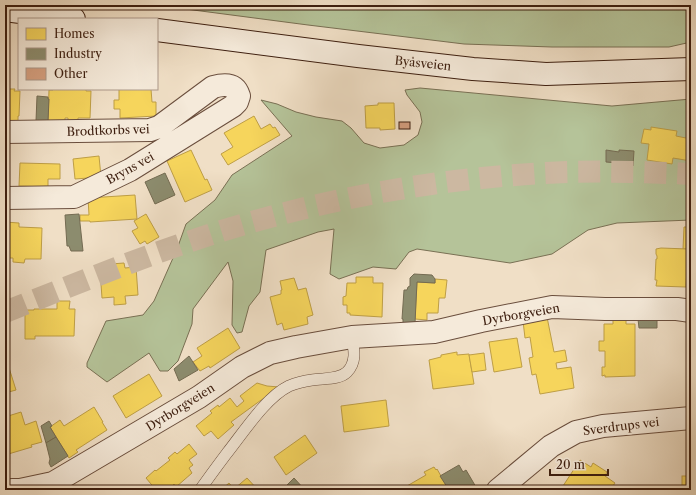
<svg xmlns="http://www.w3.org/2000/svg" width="696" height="495" font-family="'Libre Caslon Text',serif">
	<rect width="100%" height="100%" fill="#f0dfc6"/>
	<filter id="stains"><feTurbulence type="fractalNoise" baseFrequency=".005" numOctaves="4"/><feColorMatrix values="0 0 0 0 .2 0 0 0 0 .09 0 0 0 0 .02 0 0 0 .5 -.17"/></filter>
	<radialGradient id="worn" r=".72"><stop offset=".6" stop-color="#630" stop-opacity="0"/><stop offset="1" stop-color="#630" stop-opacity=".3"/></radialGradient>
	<g fill="#b5c399" stroke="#797054">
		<polygon points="155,5 691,5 691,42 669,47 552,47 464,44 308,25"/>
		<polygon points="420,88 612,106 691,99 691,220 617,223 588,230 552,254 510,263 417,249 409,252 396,269 373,267 339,279 330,274 334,229 318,232 266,250 260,292 249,306 242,332 237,333 232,325 233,281 228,262 193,309 192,324 178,361 168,371 160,371 149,353 107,382 87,367 87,363 106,321 143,315 154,301 177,249 186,224 215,200 232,175 292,136 261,100 277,104 296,112 316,117 342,121 351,128 364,143 380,148 404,145 418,135 422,122 420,112 407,95 405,90"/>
	</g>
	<g fill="#f6d55c" stroke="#be9e45">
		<polygon points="5,89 15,89 14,91 20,91 19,116 18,116 18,121 5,123"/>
		<polygon points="53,89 86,89 86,91 91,91 90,118 78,118 78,123 68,123 68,118 65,118 65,122 48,121 49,90 53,90"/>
		<polygon points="119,89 151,89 152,102 156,102 156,116 120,118 120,109 114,109 114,100 119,100"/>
		<polygon points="378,103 394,103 395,129 380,130 380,128 366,128 365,106 378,105"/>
		<polygon points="254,116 261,129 270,124 273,128 275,127 280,135 228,165 221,154 233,147 224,133"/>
		<polygon points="651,127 677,131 676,136 691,139 691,161 673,158 672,164 647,160 649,144 641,143 644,129 651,130"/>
		<polygon points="191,150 205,180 207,179 212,190 185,202 167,161"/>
		<polygon points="99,156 101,177 75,179 73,159"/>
		<polygon points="20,163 60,164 60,179 48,179 48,187 19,186"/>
		<polygon points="5,164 7,164 6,184 5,184"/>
		<polygon points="135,195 137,219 90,222 90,221 80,221 80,215 89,215 88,198"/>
		<polygon points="146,214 159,237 147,244 145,241 140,244 132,231 138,228 134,221"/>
		<polygon points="5,222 19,223 19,227 42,228 41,259 25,259 24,263 13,262 13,258 5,258"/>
		<polygon points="684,227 691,227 691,285 687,284 688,249 683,249"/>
		<polygon points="661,248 688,249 686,287 656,286 657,280 655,280 656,259 657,259 657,256 656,254 656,249"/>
		<polygon points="124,263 125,268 136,267 138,295 125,296 126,304 114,305 114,297 102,298 100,270 111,269 111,264"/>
		<polygon points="356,277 373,277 373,283 383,283 382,317 350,315 350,313 347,313 347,305 343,305 343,297 346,296 347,283 356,283"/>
		<polygon points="294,278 298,290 306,288 313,315 307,317 308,324 284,330 282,323 277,325 270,297 281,294 281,290 282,290 280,281"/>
		<polygon points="435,279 447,280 445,298 439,298 438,313 427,313 427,320 415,319 417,282 435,283"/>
		<polygon points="57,301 70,301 69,309 75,309 74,336 35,336 35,339 25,339 25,310 34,310 34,309 57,309"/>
		<polygon points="547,317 554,352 565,350 567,361 556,363 557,369 571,367 574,388 540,394 536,374 532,375 529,358 533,357 530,337 525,338 523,321"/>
		<polygon points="613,319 626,319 626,324 635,324 635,376 605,377 605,375 602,376 602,367 605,367 605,351 599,351 599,341 604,341 604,324 613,324"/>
		<polygon points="228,328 240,348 210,368 209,366 200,371 193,362 202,356 197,348"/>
		<polygon points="517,338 522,367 494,372 489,342"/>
		<polygon points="457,352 457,355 469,354 474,384 433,389 429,360 441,357 441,355"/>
		<polygon points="484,353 486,370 472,372 469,355"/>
		<polygon points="5,355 16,390 5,393"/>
		<polygon points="149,374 162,396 126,418 113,396"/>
		<polygon points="257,383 267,386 279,387 231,422 234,425 218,439 211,431 204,436 196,426 212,413 210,411 218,405 219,407 230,398 237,407 244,401 240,396"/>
		<polygon points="386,400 389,426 344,432 341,406"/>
		<polygon points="94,407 103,422 102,422 107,430 76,450 78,452 69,458 50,427 60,420 64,426"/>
		<polygon points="21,412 25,425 36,421 42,442 31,445 32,447 5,455 5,417"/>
		<polygon points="305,435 317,453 286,475 274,457"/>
		<polygon points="189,444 197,454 189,460 193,465 189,468 192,473 176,487 174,484 168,490 156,490 146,478 155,470 156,471 170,460 168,458 175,452 177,454"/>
		<polygon points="580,460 591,467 593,463 607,472 605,476 615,483 610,490 570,490 563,486"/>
		<polygon points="434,467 436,470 437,469 449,490 400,490 426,475 424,472"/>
		<rect x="682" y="476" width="9" height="14"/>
		<polygon points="247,478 258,490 221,490 229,483 234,489"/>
	</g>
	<g fill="#8c8c6e" stroke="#746b52">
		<polygon points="37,96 48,97 48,99 49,99 48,121 36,121"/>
		<polygon points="606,150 619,152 619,150 634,151 633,166 618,165 618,163 606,162"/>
		<polygon points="165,173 175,195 155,204 145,182"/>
		<polygon points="79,214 83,251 71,251 69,246 67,246 65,215"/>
		<polygon points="414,274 432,275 435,279 435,283 417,282 415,323 403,323 403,319 402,319 404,290 407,290 408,287 410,286 410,278"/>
		<polygon points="638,319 657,319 657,328 639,328"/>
		<polygon points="189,356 198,370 179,381 174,369"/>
		<polygon points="49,421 52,426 50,427 56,437 46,443 41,426"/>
		<polygon points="56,437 68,456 51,467 49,463 50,459 46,443"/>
		<polygon points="459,465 463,472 466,470 476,487 471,490 449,490 440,476"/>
		<polygon points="294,478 305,490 282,490"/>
	</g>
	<rect fill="#d6a080" stroke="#3d1e0f" x="399" y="122" width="11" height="7"/>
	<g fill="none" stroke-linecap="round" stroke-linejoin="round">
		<path stroke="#ccb8a1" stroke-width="22" stroke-dasharray="22 11" stroke-linecap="butt" d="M5 312C88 279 172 244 259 220 359 192 463 176 567 172 608 171 650 172 691 174"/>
		<g stroke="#6a4e3d" stroke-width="12">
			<path id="service" d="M200 490C209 477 218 465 227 453 243 433 266 397 289 386 296 383 304 381 312 380 323 378 339 380 347 372 357 362 354 349 352 337"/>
		</g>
		<g stroke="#6a4e3d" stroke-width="24">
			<g id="minor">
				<path d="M5 132 150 130 159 127 213 87C224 84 235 83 239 96L237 102 233 106 130 170 74 197 5 198"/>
				<polyline points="12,490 20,490 53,483 199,397 242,367 270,353 296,347 352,337 434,332 481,321 552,307 605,309 677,309 691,311"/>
				<polyline points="498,490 551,446 576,432 603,426 691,418"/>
			</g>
		</g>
		<g stroke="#3d1e0f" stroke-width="24">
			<g id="secondary">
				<polyline points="5,10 74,19"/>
				<polyline points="157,30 358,56 473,69 546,74 691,69"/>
			</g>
		</g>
		<use href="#service" stroke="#f5eada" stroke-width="11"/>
		<use href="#minor" stroke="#f5eada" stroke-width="22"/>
		<use href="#secondary" stroke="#f5eada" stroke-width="22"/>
	</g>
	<g text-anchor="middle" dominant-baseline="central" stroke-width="4" stroke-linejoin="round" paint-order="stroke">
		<g font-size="12" fill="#3d1e0f" stroke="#f5eada">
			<text transform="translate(423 63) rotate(6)">Byåsveien</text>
			<text transform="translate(108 130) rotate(-2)">Brodtkorbs vei</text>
			<text transform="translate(130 168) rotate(-29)">Bryns vei</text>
			<text transform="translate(521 314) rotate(-10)">Dyrborgveien</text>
			<text transform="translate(180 407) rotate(-32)">Dyrborgveien</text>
			<text transform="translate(621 426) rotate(-7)">Sverdrups vei</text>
		</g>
	</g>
	<rect width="696" height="495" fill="none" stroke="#f0dfc6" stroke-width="20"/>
	<rect x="6" y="6" width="684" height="483" fill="none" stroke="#3d1e0f" stroke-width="2"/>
	<rect x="10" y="10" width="676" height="475" fill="none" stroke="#3d1e0f"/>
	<rect x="18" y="18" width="140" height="72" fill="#f5eada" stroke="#ab9889"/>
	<rect x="26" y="28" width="20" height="12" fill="#f6d55c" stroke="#ab9889"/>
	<text x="54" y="38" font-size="12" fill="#3d1e0f">Homes</text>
	<rect x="26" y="48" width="20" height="12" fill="#8c8c6e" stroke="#ab9889"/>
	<text x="54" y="58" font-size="12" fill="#3d1e0f">Industry</text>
	<rect x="26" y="68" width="20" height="12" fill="#d6a080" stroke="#ab9889"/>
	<text x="54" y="78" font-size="12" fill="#3d1e0f">Other</text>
	<path d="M550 469v6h58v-6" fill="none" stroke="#3d1e0f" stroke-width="2"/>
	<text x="556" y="469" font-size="12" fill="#3d1e0f" stroke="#f5eada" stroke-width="3" paint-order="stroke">20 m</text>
	<rect width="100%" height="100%" filter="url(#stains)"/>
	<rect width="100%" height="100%" fill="url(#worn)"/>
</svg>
